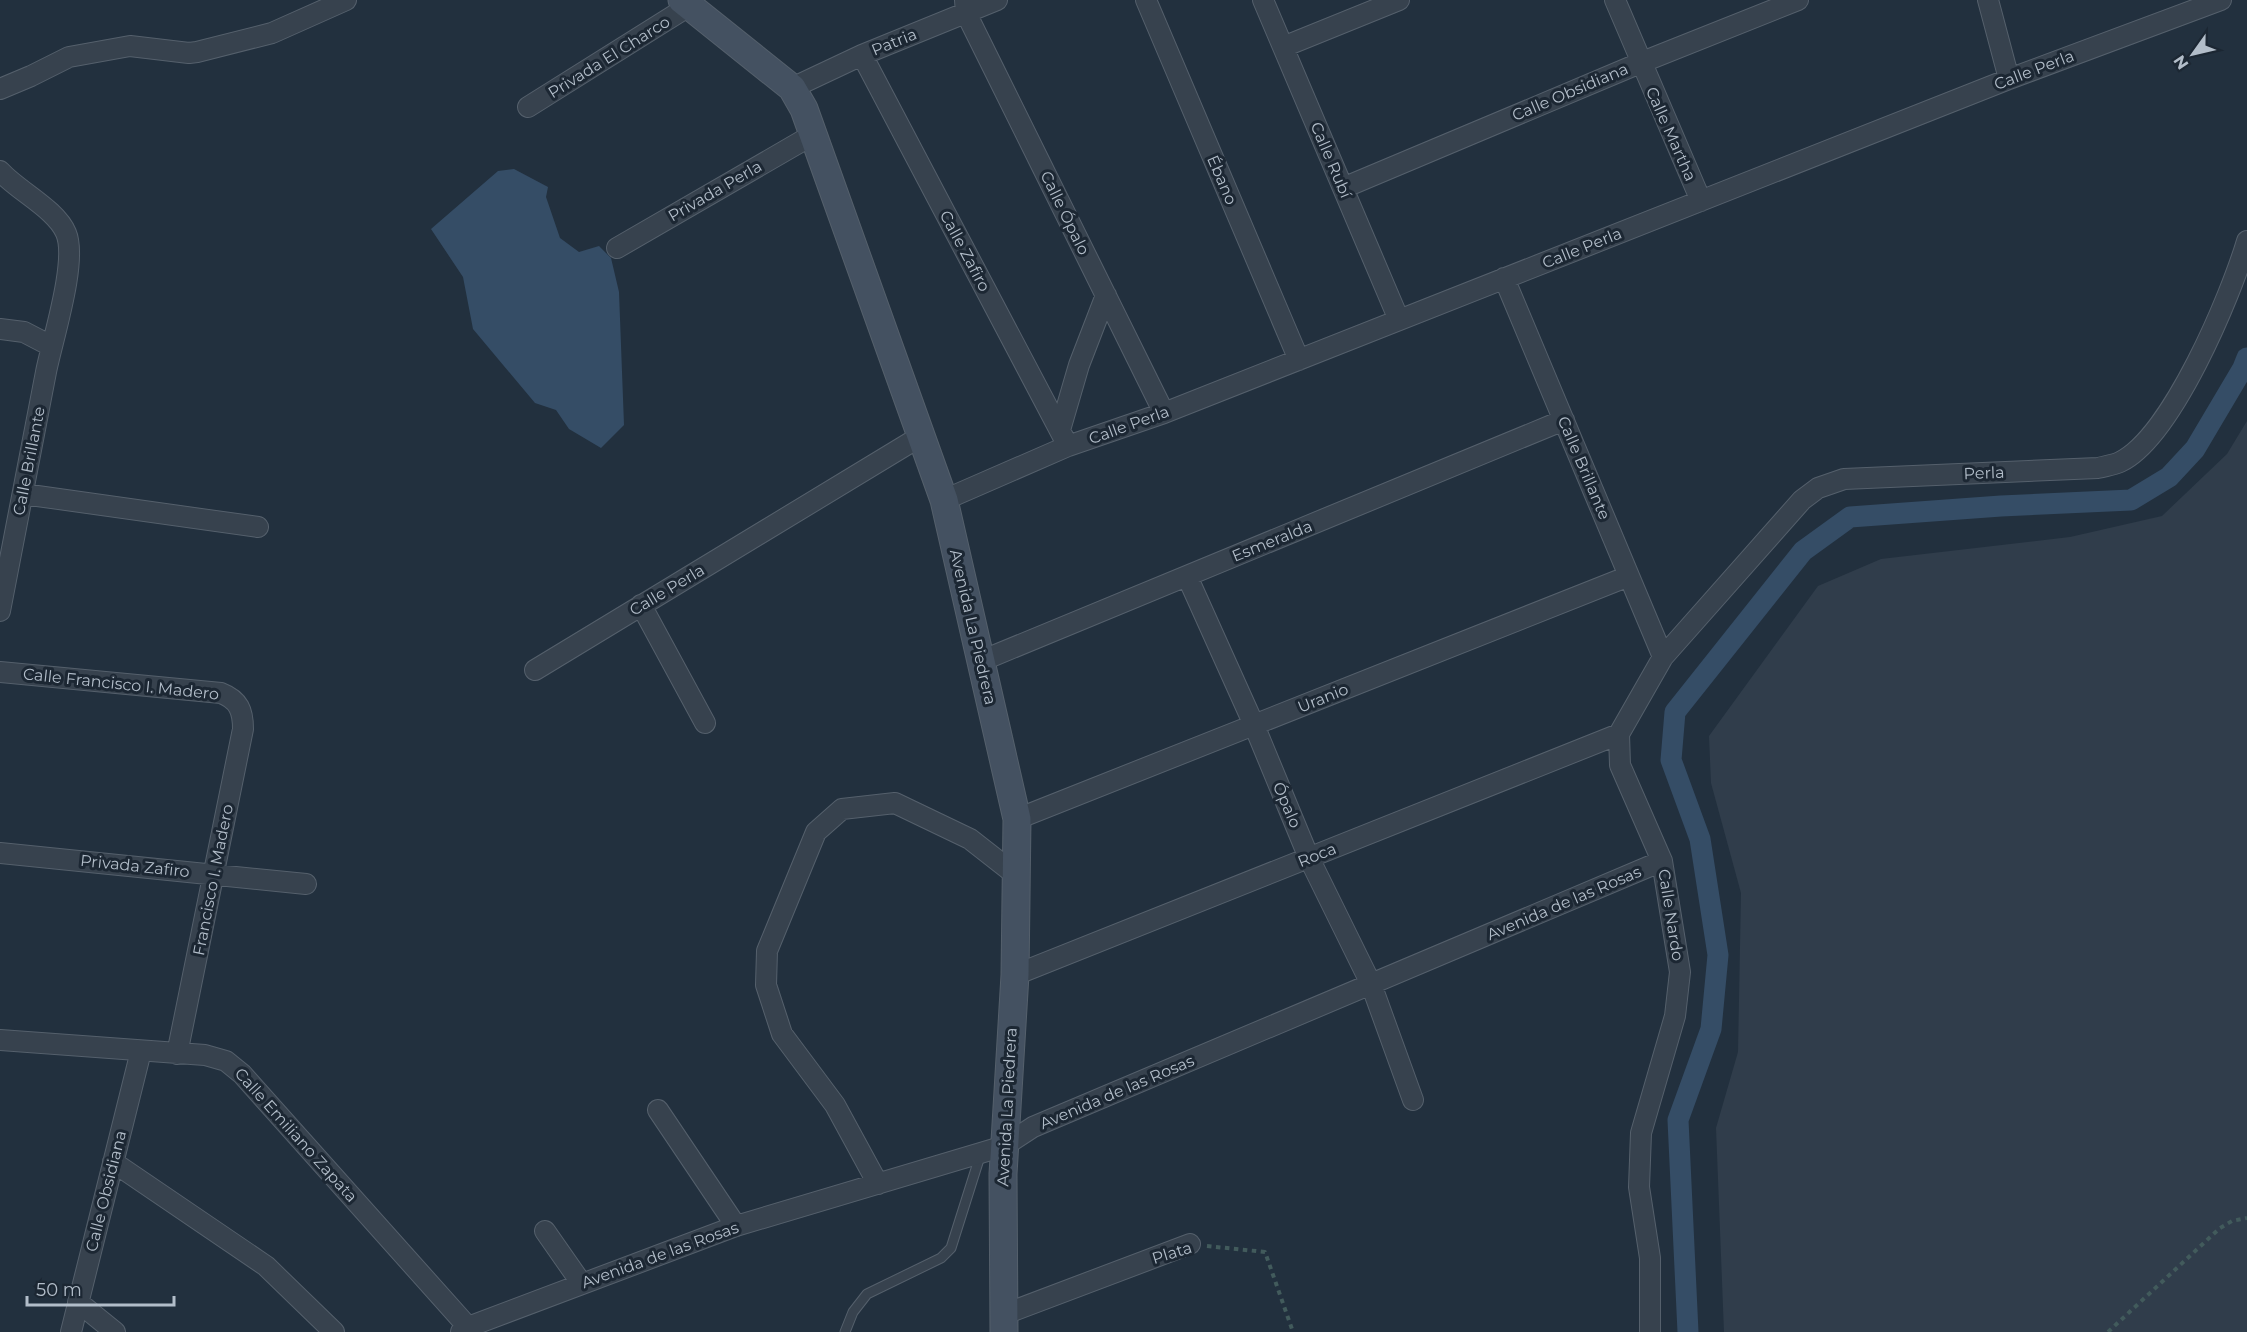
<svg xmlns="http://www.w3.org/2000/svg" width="2247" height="1332" viewBox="0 0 2247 1332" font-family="Montserrat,sans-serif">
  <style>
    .airport { fill: #303d4b }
    .water { fill: #354d66 }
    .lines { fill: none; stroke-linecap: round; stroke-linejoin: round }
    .canal { stroke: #354d66; stroke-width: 21 }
    .lane-casing { stroke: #55606c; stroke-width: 11 }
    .street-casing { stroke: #55606c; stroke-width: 22 }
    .secondary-casing { stroke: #55606c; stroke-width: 29 }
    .path { stroke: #425b5c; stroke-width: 4; stroke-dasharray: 4.5 4.5; stroke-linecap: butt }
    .lane { stroke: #37424e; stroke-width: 9 }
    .street { stroke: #37424e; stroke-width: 20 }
    .secondary { stroke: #445161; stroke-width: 27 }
    .labels { text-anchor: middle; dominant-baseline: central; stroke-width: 6; stroke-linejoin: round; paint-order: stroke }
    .street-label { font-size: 16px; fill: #b2bdc9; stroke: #1c2733 }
  </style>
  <rect width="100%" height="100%" fill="#22303e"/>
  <!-- airport -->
  <path class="airport" d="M2247,421V1332H1724L1716,1128L1738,1052L1741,893L1711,783L1709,736L1818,586L1881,559L2070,537L2162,516L2227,454Z"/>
  <!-- water -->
  <path class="water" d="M514,169L548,187L546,197L560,238L579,252L599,246L611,258L619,292L624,425L601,448L569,429L556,410L535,403L473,329L463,277L431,229L498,171Z"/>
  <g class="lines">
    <!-- canal -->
    <path class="canal" d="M1688,1332L1678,1120L1711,1029L1718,955L1700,839L1671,760L1675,712L1803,551L1850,517L2001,506L2131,500L2169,477L2195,449L2243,368L2247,358"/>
    <defs>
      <path id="lane" d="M845,1332L853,1312L867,1294L941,1258L951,1248L981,1153"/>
      <path id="street" d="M965,0L966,13L1164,413
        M1146,0L1299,360
        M1263,0L1399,320
        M1615,0L1701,201
        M1988,0L2009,79
        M1283,47L1399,0
        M862,55L1068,446
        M792,88L862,55L997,0
        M0,89L31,76L69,57L130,46L189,53L197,52L272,33L346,0
        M528,107L689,6
        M0,171C18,191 56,209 66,233C78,261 52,341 46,372C30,452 16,531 0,611
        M1343,188L1640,63L1798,0
        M617,248L814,134
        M1504,278L1663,657
        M0,329L24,332L51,346
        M1060,430L1079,365L1106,295
        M23,494L258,527
        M944,500L1068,446L1164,413L2009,79L2221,0
        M1187,576L1254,725L1309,858L1371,984L1413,1100
        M641,605L705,723
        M981,661L1564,420
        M535,670L921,436
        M0,672L221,693C239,700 243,711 243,729L177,1054
        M1017,819L1629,576
        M0,853L306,884
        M1015,975L1619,734
        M0,1040L205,1055L226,1061L242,1074L468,1327
        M658,1110L736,1226
        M113,1162L266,1266L334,1332
        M878,1184L835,1105L782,1034L766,985L767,951L816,832L842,809L895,803L970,839L1016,875
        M545,1231L582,1284
        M78,1302L115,1332
        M1005,1314L1190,1244
        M71,1332L141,1051
        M461,1332L468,1327L736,1226L1004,1146L1033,1127L1662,861
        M1650,1332V1258L1639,1187L1641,1133L1675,1016L1680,972L1662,861L1620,765L1619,734L1663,657L1802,500L1818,488L1844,479L2098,468C2105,466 2114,465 2120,462C2172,437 2231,295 2247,241"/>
      <path id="secondary" d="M682,0L792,88L804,109L944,500L1017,819L1015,975L1003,1174L1004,1332"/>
    </defs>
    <!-- lane casing -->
    <use href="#lane" class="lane-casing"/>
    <!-- street casing -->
    <use href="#street" class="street-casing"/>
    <!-- secondary casing -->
    <use href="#secondary" class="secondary-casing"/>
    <!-- path -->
    <path class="path" d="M1207,1246L1265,1252L1293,1332
      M2108,1332L2220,1228L2232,1221L2247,1218"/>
    <!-- lane -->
    <use href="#lane" class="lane"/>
    <!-- street -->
    <use href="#street" class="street"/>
    <!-- secondary -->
    <use href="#secondary" class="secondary"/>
  </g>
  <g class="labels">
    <!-- street labels -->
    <g class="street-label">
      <text transform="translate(894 42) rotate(-22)">Patria</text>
      <text transform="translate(609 57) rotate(-32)">Privada El Charco</text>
      <text transform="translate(2034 70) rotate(-21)">Calle Perla</text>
      <text transform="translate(1570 92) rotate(-23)">Calle Obsidiana</text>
      <text transform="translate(1671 134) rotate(66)">Calle Martha</text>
      <text transform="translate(1331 160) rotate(67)">Calle Rubí</text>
      <text transform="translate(1222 180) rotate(67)">Ébano</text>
      <text transform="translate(715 191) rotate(-30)">Privada Perla</text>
      <text transform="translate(1065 213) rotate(64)">Calle Ópalo</text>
      <text transform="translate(1582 248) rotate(-22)">Calle Perla</text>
      <text transform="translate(965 251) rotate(62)">Calle Zafiro</text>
      <text transform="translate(1129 425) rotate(-20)">Calle Perla</text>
      <text transform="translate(29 461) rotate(-79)">Calle Brillante</text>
      <text transform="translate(1584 468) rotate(67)">Calle Brillante</text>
      <text transform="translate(1984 473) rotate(-2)">Perla</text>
      <text transform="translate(1272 541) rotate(-22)">Esmeralda</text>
      <text transform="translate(667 590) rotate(-31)">Calle Perla</text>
      <text transform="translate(973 627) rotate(77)">Avenida La Piedrera</text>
      <text transform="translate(121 684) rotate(6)">Calle Francisco I. Madero</text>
      <text transform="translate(1323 698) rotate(-22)">Uranio</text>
      <text transform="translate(1287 805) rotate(67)">Ópalo</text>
      <text transform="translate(1317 855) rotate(-22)">Roca</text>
      <text transform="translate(135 866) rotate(6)">Privada Zafiro</text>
      <text transform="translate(213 880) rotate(-79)">Francisco I. Madero</text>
      <text transform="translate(1564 903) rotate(-23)">Avenida de las Rosas</text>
      <text transform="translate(1671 915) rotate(81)">Calle Nardo</text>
      <text transform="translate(1117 1092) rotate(-23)">Avenida de las Rosas</text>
      <text transform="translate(1007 1107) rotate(-87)">Avenida La Piedrera</text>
      <text transform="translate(296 1135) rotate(48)">Calle Emiliano Zapata</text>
      <text transform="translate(106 1191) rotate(-76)">Calle Obsidiana</text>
      <text transform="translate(1172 1253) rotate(-17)">Plata</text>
      <text transform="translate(660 1255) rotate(-20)">Avenida de las Rosas</text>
    </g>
  </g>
  <!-- north arrow -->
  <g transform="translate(2193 54) rotate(236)" stroke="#1c2733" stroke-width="4.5" paint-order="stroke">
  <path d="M0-4.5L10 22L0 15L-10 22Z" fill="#b2bdc9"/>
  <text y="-9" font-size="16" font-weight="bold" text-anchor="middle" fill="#b2bdc9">N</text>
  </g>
  <!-- scale -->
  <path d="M27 1296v9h147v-9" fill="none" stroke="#b2bdc9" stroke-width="3"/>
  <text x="36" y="1296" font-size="18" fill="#b2bdc9" stroke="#1c2733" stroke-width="4.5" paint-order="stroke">50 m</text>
</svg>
